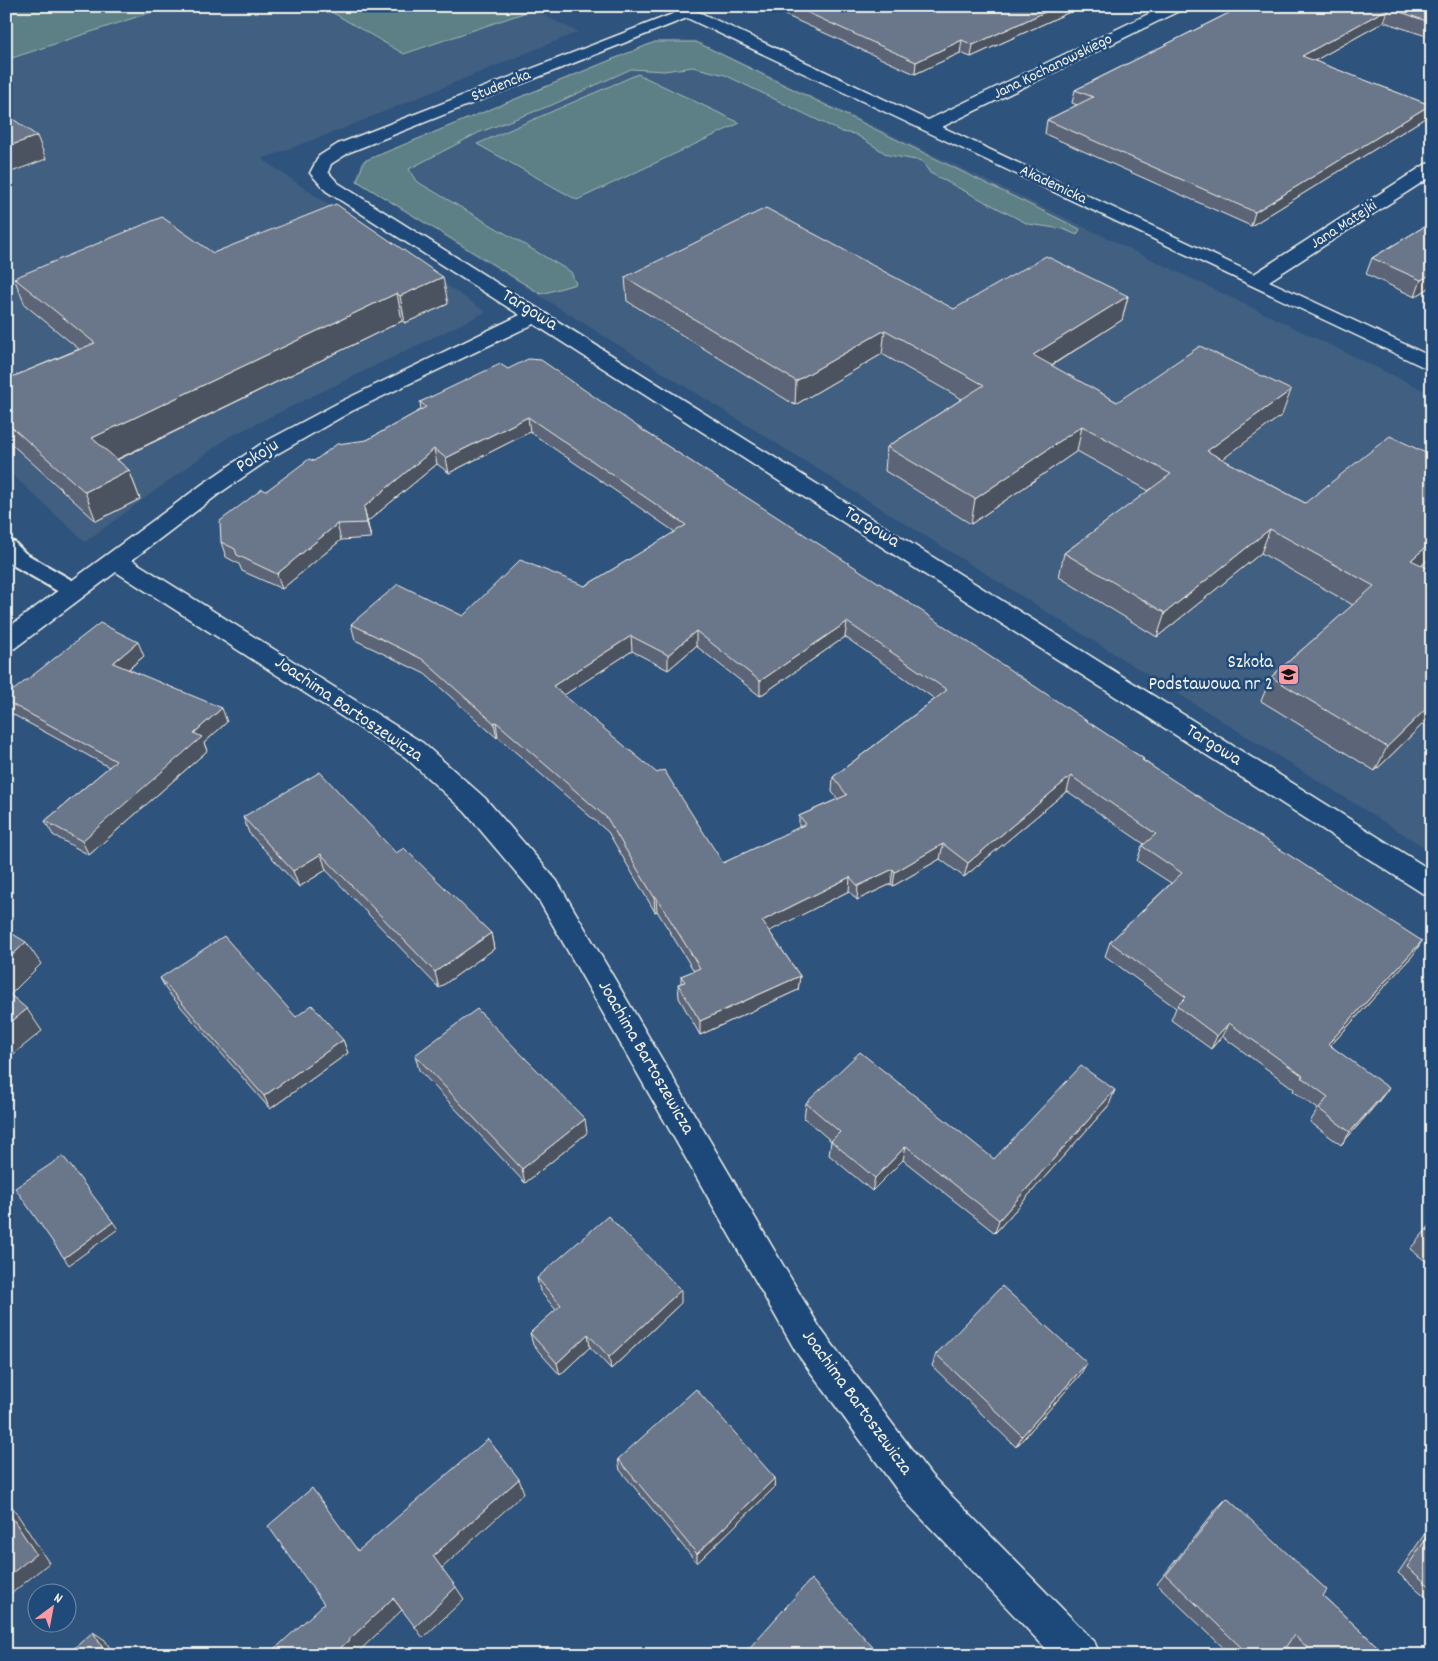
<svg xmlns="http://www.w3.org/2000/svg" width="1438" height="1661" viewBox="0 0 1438 1661" font-family="Dekko,sans-serif">
  <style>
    .built { fill: #405e81 }
    .green { fill: #5c8085; stroke: #a8b8b6 }
    .lines { fill: none; stroke-linecap: round; stroke-linejoin: round }
    .lane-casing { stroke: #f4f1e8; stroke-width: 4 }
    .street-casing { stroke: #f4f1e8; stroke-width: 3 }
    .lane { fill: #1f4a7a; fill-rule: evenodd }
    .street { fill: #1f4a7a; fill-rule: evenodd }
    .wall { fill: #5c6577; stroke: #f4f1e8; fill-rule: evenodd }
    .shaded-wall { fill: #4b5361; stroke: #f4f1e8 }
    .building { fill: #6b768a; stroke: #f4f1e8; fill-rule: evenodd }
    .labels { text-anchor: middle; dominant-baseline: central; stroke-width: 5; stroke-linejoin: round; paint-order: stroke }
    .far-street-label { font-size: 16px; fill: #f4f1e8; stroke: #1f4a7a }
    .street-label { font-size: 19px; fill: #f4f1e8; stroke: #1f4a7a }
    .poi-label { font-size: 19px; fill: #f4f1e8; stroke: #1f4a7a; text-anchor: end }
  </style>
  <rect width="100%" height="100%" fill="#2e537d"/>
  <filter id="ink" filterUnits="userSpaceOnUse"><feTurbulence type="fractalNoise" baseFrequency=".02" numOctaves="2"/><feDisplacementMap in="SourceGraphic" scale="10" xChannelSelector="R" yChannelSelector="G"/><feConvolveMatrix kernelMatrix="1 2 1 2 8 2 1 2 1" color-interpolation-filters="sRGB"/></filter>
  <g filter="url(#ink)">
    <!-- built -->
    <path class="built" d="M170,6H321L404,54L534,10L578,32L342,129L262,159L486,312L229,437L85,542L6,469V60Z
      M695,40L1432,394V852L355,181L362,161L654,41Z"/>
    <!-- green -->
    <path class="green" d="M6,6H170L6,60Z
      M321,6H544L404,54Z
      M655,42H696L1080,229L1077,235L1063,229L1028,224L930,173L922,161L888,155L855,134L842,132L725,75L693,67L664,71L631,69L552,105L480,132L409,169L416,181L571,272L576,284L541,294L357,181L364,161Z
      M638,74L740,123L577,200L477,144Z"/>
    <g class="lines">
      <defs>
        <path id="lane" d="M6,540L14,542L25,553L82,586L85,591L82,596L74,599L66,596L9,563L6,560Z"/>
        <path id="street" d="M666,6H686L928,120L1165,6H1185L1183,9L942,127L1254,274L1426,164L1432,163V176L1269,281L1432,357V371L687,18L350,152L331,164L328,172L338,183L1432,871V896L1422,893L534,324L352,411L277,454L220,493L132,560L423,743L485,798L557,881L820,1328L931,1475L1094,1641L1100,1655H1052L905,1501L796,1352L537,897L465,812L405,757L116,572L15,648L6,651V629L204,483L261,444L338,403L520,315L326,191L310,173L319,156L338,144L675,13Z"/>
      </defs>
      <!-- lane casing -->
      <use href="#lane" class="lane-casing"/>
      <!-- street casing -->
      <use href="#street" class="street-casing"/>
      <!-- lane -->
      <use href="#lane" class="lane"/>
      <!-- street -->
      <use href="#street" class="street"/>
    </g>
    <!-- wall -->
    <path class="wall" d="M765,6H1083L971,57L960,53L915,74Z
      M1243,6H1432V38L1384,22L1314,61L1430,105L1425,118L1251,226L1045,134L1047,120L1077,105L1072,103L1075,90Z
      M1432,222V286L1415,297L1366,274L1372,258Z
      M213,253L448,304L405,323L402,321L117,460L129,470L140,499L96,521L6,439V372L12,377L79,349L25,305L14,278Z
      M625,277L954,309L1128,296L1122,320L1051,366L1117,402L1282,415L1222,459L1305,503L1432,456V556L1422,565L1432,715L1375,771L1261,701L1271,677L1353,605L1261,553L1157,637L1059,577L1064,553L1149,491L1077,451L971,524L885,471L887,447L962,399L882,354L795,405L627,301Z
      M508,369L641,429L1144,759L1143,760L1413,955L1331,1045L1379,1101L1341,1145L1310,1122L1318,1109L1293,1091L1294,1089L1222,1036L1211,1049L1171,1020L1176,1008L1105,956L1110,942L1171,883L1137,861L1142,846L1144,844L1067,791L964,877L940,859L893,886L891,884L857,900L849,891L769,931L800,976L798,990L700,1035L679,998L678,984L681,983V976L694,971L657,911L655,912L608,832L498,737L497,738L425,674L355,640L351,624L463,616L585,586L675,532L530,432L449,473L437,464L367,522L371,538L341,540L282,589L242,571L239,564L226,557L221,542L266,491L314,461L367,440L421,410L420,402ZM845,637L935,699L833,777L832,792L838,799L799,816V828L723,863L564,695L632,651L668,670L696,646L760,696Z
      M144,656L129,669L227,722L204,743L207,751L89,855L53,835L45,821L109,767L10,713L6,707V696Z
      M243,817L396,853L491,933L494,949L439,988L326,870L299,887L249,833Z
      M160,978L343,1040L348,1053L270,1109L167,991Z
      M415,1055L587,1133L525,1183L419,1070Z
      M806,1103L994,1159L1109,1105L995,1233L903,1160L872,1191L829,1155L831,1141L804,1118Z
      M1432,1223V1266L1410,1249Z
      M537,1278L681,1303L611,1369L590,1347L560,1375L533,1345L530,1333L556,1310L540,1291Z
      M936,1354L1080,1375L1016,1447L932,1366Z
      M618,1459L775,1478L774,1488L697,1563L620,1470Z
      M1432,1468V1479L1427,1475Z
      M1227,1498L1323,1596L1387,1655H1295L1286,1646L1280,1655H1231L1157,1584L1217,1508Z
      M1432,1523V1602L1398,1573Z"/>
    <!-- shaded-wall -->
    <path class="shaded-wall" d="M1058,6H1083L971,57L973,45Z
      M1389,8L1384,22L1298,70L1302,56Z
      M962,40L960,53L915,74L916,62Z
      M1430,105L1425,118L1251,226L1255,212Z
      M37,136L46,159L6,174V147Z
      M1432,274V286L1415,297L1421,280Z
      M443,277L448,304L405,323L400,296Z
      M397,293L402,321L103,466L92,438Z
      M1128,296L1122,320L1028,380L1033,355Z
      M885,330L882,354L795,405L796,381Z
      M1291,390L1282,415L1200,476L1207,451Z
      M528,417L530,432L449,473L446,458Z
      M1082,426L1077,451L971,524L975,499Z
      M434,449L437,464L367,522L371,538L364,507Z
      M129,470L140,499L96,521L85,492Z
      M337,524L341,540L282,589L277,574Z
      M1270,529L1261,553L1157,637L1165,613Z
      M1432,542V556L1400,584L1411,560Z
      M847,622L845,637L760,696V681Z
      M696,631V646L668,670V655Z
      M631,636L632,651L555,701L553,686Z
      M138,642L144,656L119,677L113,663Z
      M1432,703V715L1375,771L1387,747Z
      M222,708L227,722L204,743L207,751L89,855L82,841L194,733Z
      M496,722L498,737L497,738L494,723Z
      M1071,776L1067,791L964,877L968,863Z
      M943,844L940,859L893,886L895,872Z
      M321,854L326,870L299,887L293,871Z
      M893,869L891,884L857,900L858,886Z
      M850,877L849,891L762,935V921Z
      M654,897H656L657,911L655,912Z
      M491,933L494,949L439,988L435,972Z
      M1422,941L1413,955L1320,1057L1328,1044Z
      M26,942L41,964L8,997L6,994V961Z
      M800,976L798,990L700,1035V1021Z
      M27,1009L42,1031L6,1060V1026Z
      M1229,1023L1222,1036L1211,1049L1217,1036Z
      M343,1040L348,1053L270,1109L264,1096Z
      M1389,1088L1379,1101L1341,1145L1350,1132Z
      M1115,1090L1109,1105L995,1233L999,1220Z
      M585,1119L587,1133L525,1183L522,1169Z
      M906,1146L903,1160L872,1191L875,1178Z
      M113,1222L118,1229L69,1265L64,1258Z
      M681,1290V1303L611,1369L609,1357Z
      M588,1334L590,1347L560,1375L557,1363Z
      M1087,1363L1080,1375L1016,1447L1022,1436Z
      M775,1478L774,1488L697,1563V1554Z
      M519,1479L524,1493L441,1569L433,1556Z
      M6,1497L49,1563L6,1598Z
      M456,1587L464,1599L423,1638L415,1627Z
      M393,1598L402,1610L355,1655H333Z
      M93,1632L105,1640L114,1655H107Z"/>
    <!-- building -->
    <path class="building" d="M793,6H1058L973,45L962,40L916,62Z
      M1243,6H1432V23L1389,8L1302,56L1430,105L1255,212L1047,120L1093,97L1075,90Z
      M6,114L37,136L6,147Z
      M336,204L443,277L400,296L397,293L92,438L129,470L85,492L6,422V372L12,377L95,343L14,278L162,217L213,253Z
      M766,208L954,309L1046,256L1128,296L1033,355L1117,402L1200,346L1291,390L1207,451L1305,503L1390,436L1432,456V542L1411,560L1432,570V703L1387,747L1271,677L1374,586L1270,529L1165,613L1064,553L1171,474L1082,426L975,499L887,447L984,385L885,330L796,381L625,277Z
      M1432,222V274L1421,280L1372,258Z
      M528,359L541,360L641,429L890,590L1144,759L1142,760L1422,941L1328,1044L1389,1088L1350,1132L1319,1109L1328,1097L1301,1077L1303,1076L1229,1023L1217,1036L1177,1006L1186,997L1110,942L1182,873L1142,846L1156,834L1071,776L968,863L943,844L895,872L893,869L858,886L850,877L762,921L800,976L700,1021L678,984L685,982L681,976L700,968L656,897H654L607,818L496,722L494,723L422,659L351,624L398,584L463,616L520,560L585,586L686,525L528,417L446,458L434,449L364,507L367,523L337,524L277,574L237,555L235,549L221,542L220,521L262,489L266,491L309,459L314,461L337,444L367,440L426,407L420,402L500,364L508,369ZM847,622L947,690L833,777L847,795L799,816L806,824L723,863L664,770L657,773L553,686L631,636L668,655L696,631L760,681Z
      M100,623L138,642L113,663L222,708L194,733L202,737L82,841L45,821L116,761L6,701V696Z
      M320,772L396,853L404,848L491,933L435,972L321,854L293,871L243,817Z
      M6,930L26,942L6,961Z
      M224,936L296,1017L312,1005L343,1040L264,1096L160,978Z
      M6,991L27,1009L6,1026Z
      M477,1009L585,1119L522,1169L415,1055Z
      M860,1052L994,1159L1081,1066L1115,1090L999,1220L906,1146L875,1178L831,1141L840,1132L806,1103Z
      M63,1156L113,1222L64,1258L15,1188Z
      M608,1216L681,1290L609,1357L588,1334L557,1363L530,1333L561,1305L537,1278Z
      M1432,1224V1234L1427,1230Z
      M1002,1286L1087,1363L1022,1436L936,1354Z
      M696,1389L775,1478L697,1554L618,1459Z
      M488,1439L519,1479L433,1556L456,1587L415,1627L393,1598L333,1655H268L324,1604L268,1526L312,1488L358,1551Z
      M1227,1498L1327,1590L1323,1596L1387,1655H1315L1294,1635L1280,1655H1249L1166,1575Z
      M6,1508L36,1554L6,1578Z
      M1432,1530V1588L1407,1567Z
      M811,1579L880,1655H743Z
      M93,1632L107,1655H66Z"/>
  </g>
  <!-- icons -->
  <defs>
    <symbol id="school-square" viewBox="-11 -11 22 22"><rect x="-9" y="-9" width="18" height="18" rx="4" fill="#ff9aa2" stroke="#1f4a7a"/><path d="M0-5L7-2L0 1L-7-2ZM-4 1L0 2.5L4 1V4Q0 6-4 4Z" fill="#111"/></symbol>
  </defs>
  <g fill-rule="evenodd">
    <use href="#school-square" x="1276" y="662" width="25" height="25"/>
  </g>
  <g class="labels">
    <!-- far-street labels -->
    <g class="far-street-label">
      <text transform="translate(1053 67) rotate(-26)">Jana Kochanowskiego</text>
      <text transform="translate(501 86) rotate(-22)">Studencka</text>
      <text transform="translate(1053 185) rotate(25)">Akademicka</text>
      <text transform="translate(1344 225) rotate(-33)">Jana Matejki</text>
    </g>
    <!-- street labels -->
    <g class="street-label">
      <text transform="translate(529 311) rotate(32)">Targowa</text>
      <text transform="translate(258 457) rotate(-33)">Pokoju</text>
      <text transform="translate(871 528) rotate(32)">Targowa</text>
      <text transform="translate(348 710) rotate(34)">Joachima Bartoszewicza</text>
      <text transform="translate(1213 746) rotate(32)">Targowa</text>
      <text transform="translate(645 1058) rotate(60)">Joachima Bartoszewicza</text>
      <text transform="translate(856 1403) rotate(54)">Joachima Bartoszewicza</text>
    </g>
    <!-- poi labels -->
    <g class="poi-label">
      <text x="1273" y="663">Szkoła<tspan x="1273" dy="22">Podstawowa nr 2</tspan></text>
    </g>
  </g>
  <!-- margin -->
  <rect width="1438" height="1661" fill="none" stroke="#1f4a7a" stroke-width="25"/>
  <rect x="12" y="12" width="1413" height="1636" fill="none" stroke="#f4f1e8" stroke-width="2" filter="url(#ink)"/>
  <!-- north arrow -->
  <g transform="translate(52 1608) rotate(32)"><circle r="24" fill="#1f4a7a" stroke="#748da6"/>
  <path d="M0-4L9 19L0 12L-9 19Z" fill="#ff9aa2"/>
  <text y="-8" font-size="14" font-weight="bold" text-anchor="middle" fill="#f4f1e8">N</text>
  </g>
</svg>
